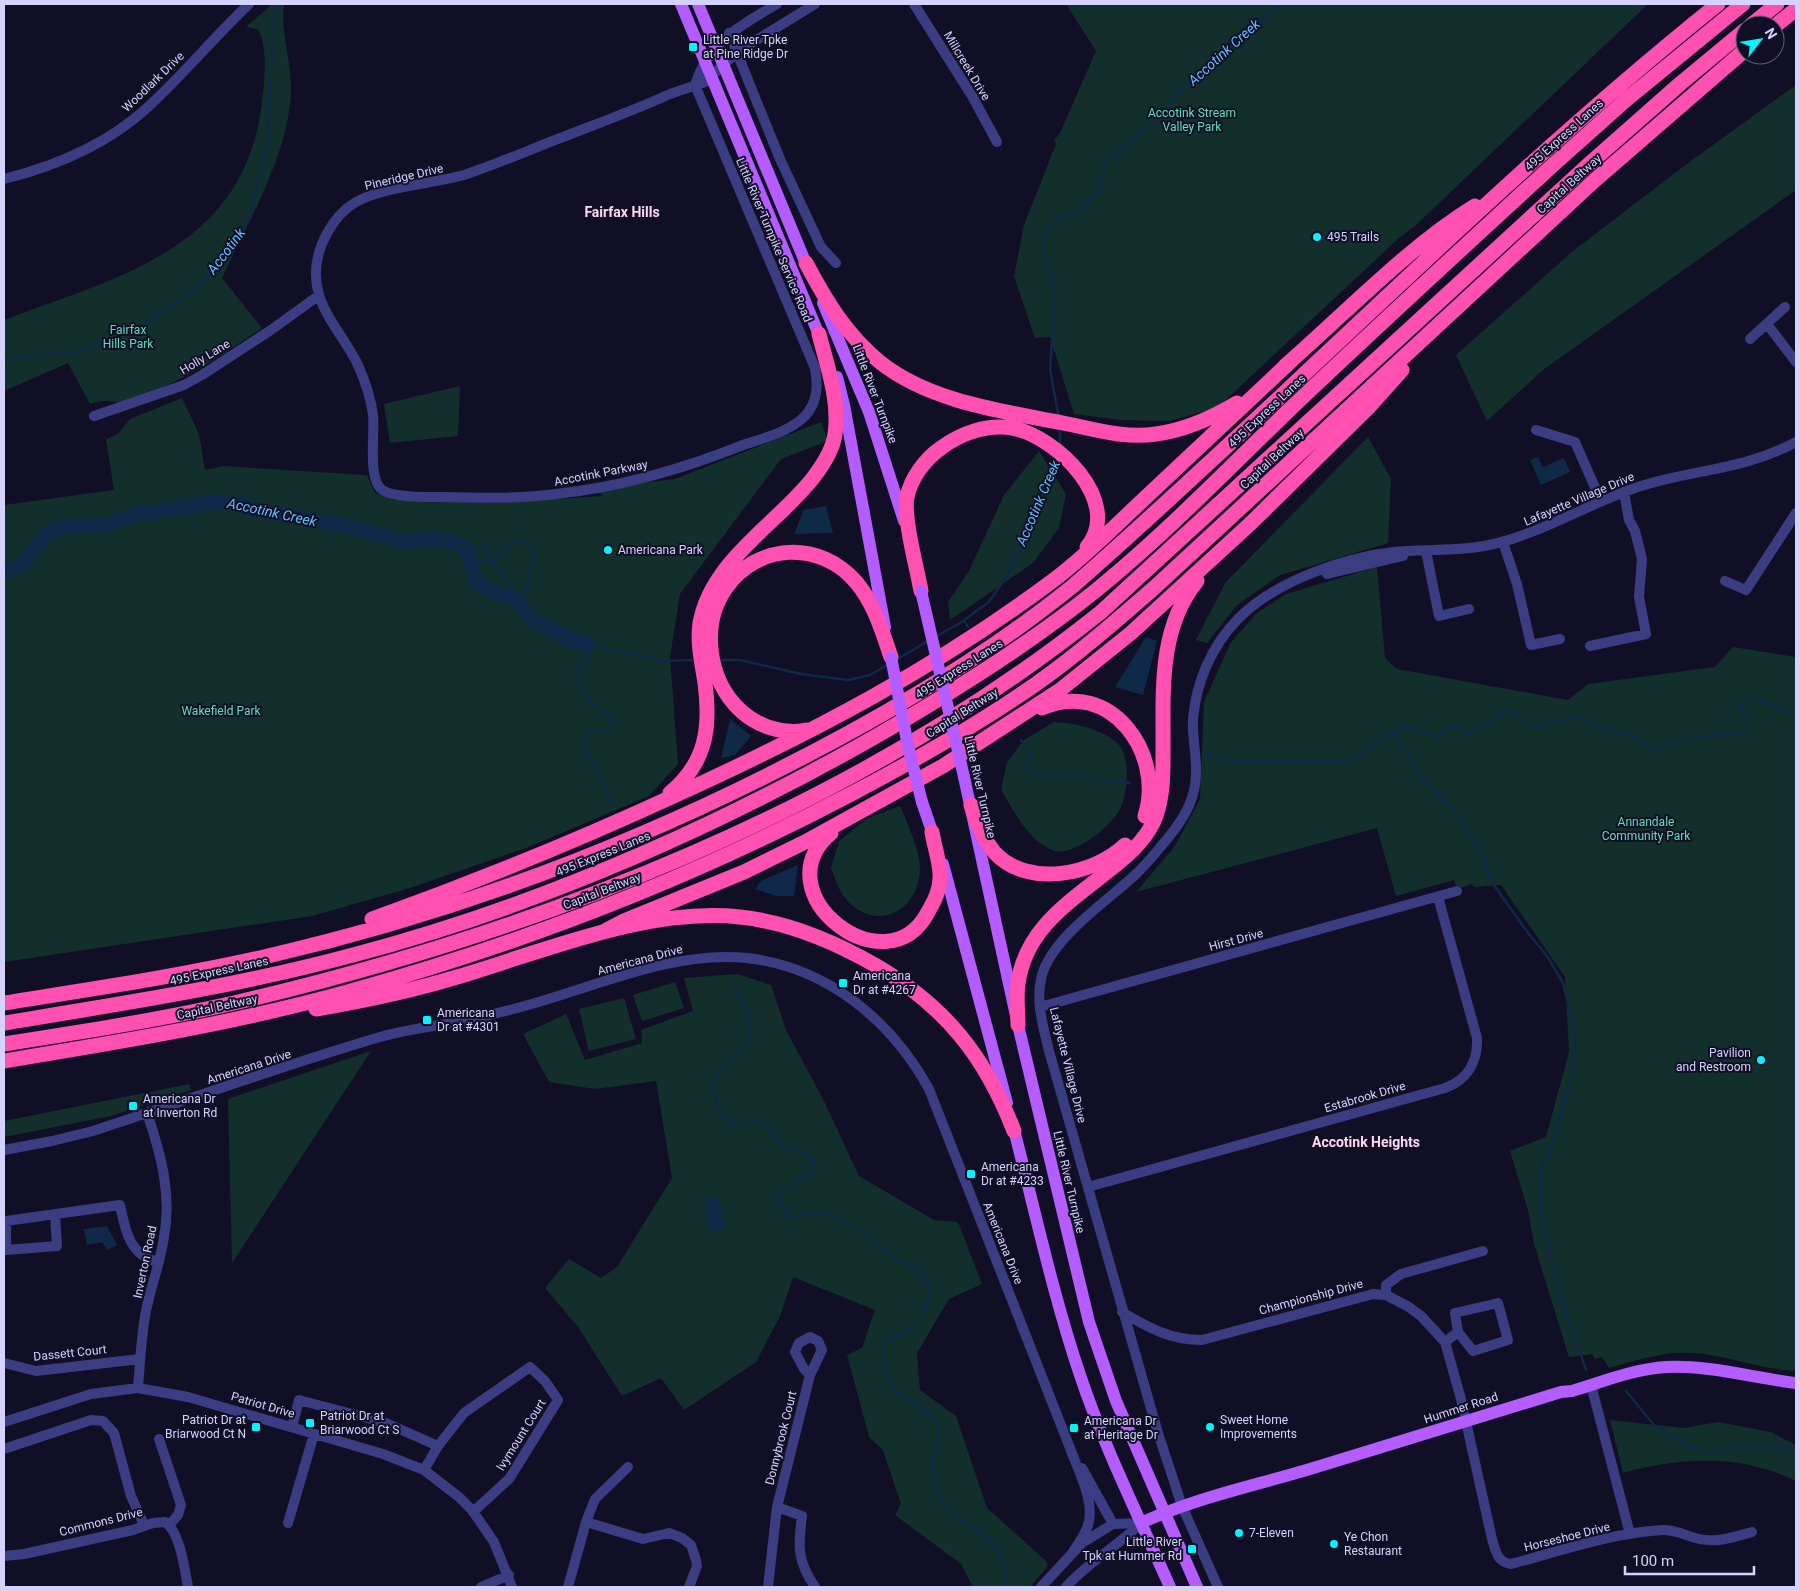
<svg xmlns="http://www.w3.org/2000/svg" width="1800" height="1591" viewBox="0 0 1800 1591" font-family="Roboto,sans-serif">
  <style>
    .green { fill: #122f2c }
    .water { fill: #0f2949 }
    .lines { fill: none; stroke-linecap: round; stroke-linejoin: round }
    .stream { stroke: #0f2949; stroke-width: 2.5 }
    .river { stroke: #0f2949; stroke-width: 15 }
    .minor { stroke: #3b3d83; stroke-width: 10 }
    .major { stroke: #b45cfd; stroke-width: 12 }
    .highway { stroke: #fd50b0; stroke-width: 15 }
    .major-bridge { stroke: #b45cfd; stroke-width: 12 }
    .poi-dot { fill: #03f5fb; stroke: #110f25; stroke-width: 2 }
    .labels { text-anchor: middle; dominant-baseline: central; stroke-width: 4; stroke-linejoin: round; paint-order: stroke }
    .poi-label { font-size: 12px; fill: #d5d3fe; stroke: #110f25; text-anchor: start }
    .street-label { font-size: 12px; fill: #d5d3fe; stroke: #110f25 }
    .park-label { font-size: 12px; fill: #60deb5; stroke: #110f25 }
    .water-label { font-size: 14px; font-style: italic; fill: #63c1fd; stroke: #110f25 }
    .neighbourhood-label { font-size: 14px; font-weight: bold; fill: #fed5f3; stroke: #110f25 }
  </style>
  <rect width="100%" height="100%" fill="#110f25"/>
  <!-- green -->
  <path class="green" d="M272,4H284C280,34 293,65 291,95C286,160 249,220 222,278L262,328C221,356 179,384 131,400C114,405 109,397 90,404L68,363L4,391V320C120,276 244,249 262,103C264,84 269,44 257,29L246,27Z
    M1066,4H1648L1415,226L1399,238L1217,408L1169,421L1121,420L1074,414L1050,337L1035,338L1014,276L1024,225L1056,144L1054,140L1060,133L1096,51Z
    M1796,85V190L1543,370L1487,421L1456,355L1573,251L1684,166Z
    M460,386L458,436L390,443L384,404Z
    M182,398L199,434L205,470L223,466L367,475L375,493L392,499L493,503L603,496L594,489L675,479L821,422L828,441L781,459L680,594L670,657L678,764L649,796L526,848L410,888L312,916L4,962V505L114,490L106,439L118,434L130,419Z
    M1368,437L1391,479L1388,543L1280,575L1237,605L1207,643L1196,640L1225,583Z
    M1039,451L1066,494L1059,528L1033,563L950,620L948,602L969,571L1004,495Z
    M1377,567L1385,658L1397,669L1568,700L1588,684L1715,667L1733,647L1796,657V1371C1761,1370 1728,1355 1693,1353C1664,1351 1637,1360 1609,1368L1602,1357L1595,1359L1592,1354L1569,1357L1534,1244L1528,1210L1510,1151L1546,1137L1569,1052L1565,977L1501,885L1474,887L1472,884L1457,889L1454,880L1396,896L1377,828L1136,892L1175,846L1200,799L1204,702L1231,642L1257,613L1286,594Z
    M1054,722C1075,723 1098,728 1115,741C1132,753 1128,793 1120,809C1112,826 1071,859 1052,850C1027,839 1015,812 1001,790L1007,762L1024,740Z
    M900,806C907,823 920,850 920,869C919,911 876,934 846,899C839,892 835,877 831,868L839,841L868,818Z
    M737,974L771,985L786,1030L824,1101L859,1176L934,1220L958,1222L982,1284L949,1299L917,1353L920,1390L956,1416L987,1508L1046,1561L1048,1566L1030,1587H973L961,1564L895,1515L901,1504L883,1450L869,1437L847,1355L862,1348L875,1310L793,1277L780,1316L756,1362L684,1410L661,1378L622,1396L578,1327L545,1288L569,1259L601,1278L617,1267L672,1178L656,1081L595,1089L549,1082L523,1034L566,1014L585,1060L642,1043L641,1030L693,1011L684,978Z
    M675,982L684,1008L642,1021L633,995Z
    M624,998L636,1039L589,1051L579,1009Z
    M371,1051L232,1263L228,1099Z
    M189,1084L191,1090L111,1116L4,1137V1121Z
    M1610,1420L1684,1428L1718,1422L1771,1432L1796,1445V1481C1742,1454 1681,1457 1623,1473Z"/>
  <!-- water -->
  <path class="water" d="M1538,457L1543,467L1564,458L1570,472L1541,485L1530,460Z
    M826,506L833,533L794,534L804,510Z
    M1146,637L1157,641L1143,695L1115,687Z
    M730,719L751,736L735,755L721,758Z
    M798,865L794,896H777L755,889L761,881Z
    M717,1196L726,1227L709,1231L705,1199Z
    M107,1226L117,1245L107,1250L102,1242L87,1245L84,1229Z"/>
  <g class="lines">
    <!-- stream -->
    <path class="stream" d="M4,359L80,351L141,326L201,284L248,222L268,139L272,38L276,4
      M1059,418L1050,370L1055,288L1042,242L1054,220L1080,210L1098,192L1105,163L1157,119L1183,86L1201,69L1280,4
      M1060,428V445
      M467,550L485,547C488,552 489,558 492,562C502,575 511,580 511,597
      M471,562H493L507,544L520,540L535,552L522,608
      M964,620L968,627
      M935,637L960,623L989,602L1011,569L1029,519L1057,458
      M718,660H740L801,674L848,680L870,675L887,665
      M896,660L928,641
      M1393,732L1413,763L1416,772L1461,819L1484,859L1490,880L1528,933L1547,956L1563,983L1575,1033L1573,1076L1564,1100L1549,1153L1541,1169V1213L1557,1284L1586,1370
      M1021,740L1030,753L1026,767L1032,773L1070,775L1130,783
      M1205,754L1230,760L1253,762H1332L1350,760L1367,750L1380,739L1405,727L1440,737L1450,726H1458L1469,734L1505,712L1514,713L1527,725L1538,726L1554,721L1580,717L1594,724L1634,737L1654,749L1682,740L1716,735L1742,734L1749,720L1742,711L1741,702L1749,696L1796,715
      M611,806L606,790L588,755L584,736L591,730C600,732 606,731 613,725C611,712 604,713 595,706C583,697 576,682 576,667L590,656L588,644L665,661L695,660
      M733,986C771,1040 741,1042 712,1082C714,1099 719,1112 731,1124L759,1121L772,1130L776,1139L783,1146C797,1148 806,1151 814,1162L813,1172L780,1191L777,1199L787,1215L796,1217L808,1213H827L863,1231L894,1258L920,1269L931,1290L923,1313L907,1331L886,1341C877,1363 888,1388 908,1400C918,1406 928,1410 934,1421C943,1435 939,1439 935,1453C930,1466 934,1486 940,1497C966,1541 1005,1522 1006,1587
      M1626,1391L1654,1425L1685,1445L1711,1453L1746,1446L1788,1448L1796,1451"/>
    <!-- river -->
    <path class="river" d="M4,572L22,565L48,532L64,527L105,525L134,515L222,501L267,512L342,525L408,542L431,539L458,543L467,550L477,583L502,596L515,598L531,619L573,641L588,644"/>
    <!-- minor -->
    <path class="minor" d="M914,4L972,96L997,142
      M729,33L780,159L821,247L836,263
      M695,85L815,368C818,385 818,402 805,416C789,432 764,438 743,445C683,469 621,487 556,494C518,499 479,498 441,497C427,497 389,498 380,488C368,474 375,433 373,415C371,398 365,381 358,365C344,335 315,309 316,273C316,247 333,215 356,202C384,186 435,184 467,174C500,163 531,149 563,137C599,123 635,110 670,94L705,82L737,52L815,4
      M695,85C709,41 740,26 777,4
      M4,179C56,166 108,144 148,107C184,74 214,37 249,4
      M1767,324L1796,362
      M1750,339L1785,307
      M94,416L184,385L202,375L271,330L318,296
      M1536,430L1575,442L1601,501
      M1503,542L1517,584L1531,645L1560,639
      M1426,551L1439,616L1469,609
      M1327,574L1403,556
      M1725,581L1746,590L1796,513
      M1590,646L1646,634L1639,597L1642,559L1635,531L1629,520L1624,492
      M1040,1007L1457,891
      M4,1150L52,1141L93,1131C188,1100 284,1065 380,1037C404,1030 428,1027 453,1023C478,1018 503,1012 528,1005C597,986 675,950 747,958C827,967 891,1020 929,1089L1070,1448C1078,1471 1097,1504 1087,1528C1083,1538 1076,1547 1070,1556
      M1088,1187L1445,1088C1467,1080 1478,1062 1477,1038L1438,897
      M55,1215L57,1246L6,1250V1221L120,1205C125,1230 130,1257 159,1262
      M1386,1295V1285L1401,1274L1483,1251
      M1122,1312C1149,1328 1170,1340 1202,1340L1373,1294L1386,1295L1409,1307L1421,1316L1445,1342L1461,1399L1492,1539C1496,1552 1497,1562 1511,1564C1560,1551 1611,1533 1662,1530C1675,1529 1686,1536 1699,1539C1718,1543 1734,1537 1752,1532
      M1445,1342L1458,1332L1455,1313L1498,1303L1508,1340L1473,1351L1458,1332
      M4,1363L36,1371L140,1359
      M810,1375L804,1369L795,1352L799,1343L810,1337L818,1341L822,1350L810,1375L777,1507L802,1516C798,1546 797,1561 815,1587
      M1591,1385L1630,1534
      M138,1388C140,1364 141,1340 145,1316C150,1289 160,1264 164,1237C172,1195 161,1154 147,1113
      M4,1422L91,1394L138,1388L188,1397L383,1454L424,1470L459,1497L472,1510L494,1542L512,1587
      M292,1427L299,1400L386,1423L438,1446
      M159,1439L181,1505L178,1515L169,1525
      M4,1449L91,1420L103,1421L114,1433L131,1496L144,1525
      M1082,1468L1113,1524
      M424,1470L438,1446L464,1413L530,1367L545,1381L558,1400L509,1479L473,1512
      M586,1522L595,1499L628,1467
      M288,1523L314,1434
      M4,1556L24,1554L133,1530L153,1523L165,1522C180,1531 185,1571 188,1587
      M481,1587L509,1575
      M568,1587L586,1522L643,1539L669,1533L682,1538L691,1545L696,1560L697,1566L689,1587
      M768,1587L777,1507
      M1041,1587L1082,1543L1113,1524L1141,1523
      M1066,1587C1088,1562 1117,1547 1141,1523
      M1218,1587L1182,1506L1158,1433L1049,1051C1043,1026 1035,1000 1042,975C1053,937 1106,902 1135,875C1147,864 1157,851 1168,838C1185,817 1197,797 1196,769C1196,752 1192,736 1193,719C1196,683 1211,647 1237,620C1275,580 1352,554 1407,551C1434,549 1462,551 1489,545C1541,534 1587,504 1638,487C1693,469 1742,471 1796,442"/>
    <!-- major -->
    <path class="major" d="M681,4L822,342
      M698,4L809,271
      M823,303L869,412L904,521
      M837,377L844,405L885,627
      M964,777L1018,1025L1089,1322L1116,1401L1197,1587
      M922,802L935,840
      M943,864L1007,1103
      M1012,1122C1034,1206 1052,1292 1080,1375C1104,1447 1139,1517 1170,1587
      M1141,1523C1195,1498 1253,1486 1310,1469C1394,1444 1477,1417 1561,1392L1572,1391C1602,1382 1634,1369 1666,1367C1710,1365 1753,1378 1796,1383"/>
    <!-- highway -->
    <path class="highway" d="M1751,25L1777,4
      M1775,26L1796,9
      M806,263C826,301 847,336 881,363C931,402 1002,411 1063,423C1093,429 1125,439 1156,434C1186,430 1212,418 1237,403
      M1285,366C1346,313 1407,248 1475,206
      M921,591C917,568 903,518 907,497C911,478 925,459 941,448C961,433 987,424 1012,428C1056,436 1124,502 1087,547
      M1042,708C1110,678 1165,753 1145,816
      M806,730C783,735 757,726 740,710C708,680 700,625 726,588C757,543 820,540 856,582C874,603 882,631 891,657
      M670,793C706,763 711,728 705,683C702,663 697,643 700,623C711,561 777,524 813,478C823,465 833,450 835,434C840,401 827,366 819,334
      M971,805C976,821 984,840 995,853C1028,888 1094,875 1125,845
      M831,833C760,893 887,991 928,912C935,900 941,888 940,873C939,859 934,845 932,832
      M372,919C476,882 576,841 676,795C810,734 938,667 1055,579C1087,555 1115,526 1145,498C1194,452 1243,406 1292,360
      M605,931L624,921L744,872L805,842L943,766L1060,690L1131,633L1251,523L1368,408L1402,370
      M4,1003C92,989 181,976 268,956C446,915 619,851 782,768C885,716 984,658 1073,586C1291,395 1492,185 1718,4
      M316,1009C363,1001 411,991 457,977C545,951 648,907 740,917C788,922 833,941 875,965C945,1006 985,1056 1014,1131
      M4,1023C121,1004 238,986 353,955C535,907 709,831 873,738C950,694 1024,648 1094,592C1162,537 1224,473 1287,412C1375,328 1465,246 1554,164L1627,99L1743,4
      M1018,1025C1018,1012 1016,997 1018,984C1025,930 1068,903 1107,872C1125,858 1143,843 1153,823C1162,804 1163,780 1163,759C1164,699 1156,631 1197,581
      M4,1044C81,1032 158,1020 234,1003C538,932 855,809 1101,612L1588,165L1681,83L1745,30
      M4,1061C120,1042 237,1023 351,991C524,943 692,878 851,794C914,761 977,725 1036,684C1077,655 1115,622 1154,588L1595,180L1745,50"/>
    <!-- major-bridge -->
    <path class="major-bridge" d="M921,591L964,777
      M891,657L908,746L922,802"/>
  </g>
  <!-- markers -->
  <g class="poi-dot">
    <rect x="688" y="42" width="10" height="10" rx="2.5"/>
    <circle cx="1317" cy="237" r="5"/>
    <circle cx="608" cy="550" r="5"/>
    <rect x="838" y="978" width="10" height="10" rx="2.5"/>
    <rect x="422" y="1015" width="10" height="10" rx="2.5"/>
    <circle cx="1761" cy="1060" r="5"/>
    <rect x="128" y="1101" width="10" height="10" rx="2.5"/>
    <rect x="966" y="1169" width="10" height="10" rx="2.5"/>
    <rect x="305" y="1418" width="10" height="10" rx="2.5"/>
    <rect x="251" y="1422" width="10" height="10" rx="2.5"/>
    <circle cx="1210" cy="1427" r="5"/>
    <rect x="1069" y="1423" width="10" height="10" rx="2.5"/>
    <circle cx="1239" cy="1533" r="5"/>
    <circle cx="1334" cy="1544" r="5"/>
    <rect x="1187" y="1544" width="10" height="10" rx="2.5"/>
  </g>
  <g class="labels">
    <!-- poi labels -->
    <g class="poi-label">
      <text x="703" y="40">Little River Tpke<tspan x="703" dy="14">at Pine Ridge Dr</tspan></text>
      <text x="1327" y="237">495 Trails</text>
      <text x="618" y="550">Americana Park</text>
      <text x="853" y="976">Americana<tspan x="853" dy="14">Dr at #4267</tspan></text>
      <text x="437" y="1013">Americana<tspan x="437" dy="14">Dr at #4301</tspan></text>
      <text x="1751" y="1053" text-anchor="end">Pavilion<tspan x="1751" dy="14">and Restroom</tspan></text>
      <text x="143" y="1099">Americana Dr<tspan x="143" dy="14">at Inverton Rd</tspan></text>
      <text x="981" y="1167">Americana<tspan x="981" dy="14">Dr at #4233</tspan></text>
      <text x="320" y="1416">Patriot Dr at<tspan x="320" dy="14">Briarwood Ct S</tspan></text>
      <text x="246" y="1420" text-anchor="end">Patriot Dr at<tspan x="246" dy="14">Briarwood Ct N</tspan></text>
      <text x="1220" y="1420">Sweet Home<tspan x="1220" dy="14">Improvements</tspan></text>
      <text x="1084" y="1421">Americana Dr<tspan x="1084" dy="14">at Heritage Dr</tspan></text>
      <text x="1249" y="1533">7-Eleven</text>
      <text x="1344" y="1537">Ye Chon<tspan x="1344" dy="14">Restaurant</tspan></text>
      <text x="1182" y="1542" text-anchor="end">Little River<tspan x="1182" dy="14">Tpk at Hummer Rd</tspan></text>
    </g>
    <!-- street labels -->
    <g class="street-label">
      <text transform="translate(967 66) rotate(59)">Millcreek Drive</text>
      <text transform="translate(153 82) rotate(-44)">Woodlark Drive</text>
      <text transform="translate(1564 135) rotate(-42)">495 Express Lanes</text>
      <text transform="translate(404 177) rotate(-13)">Pineridge Drive</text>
      <text transform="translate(1569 184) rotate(-42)">Capital Beltway</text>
      <text transform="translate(774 240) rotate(67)">Little River Turnpike Service Road</text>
      <text transform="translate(205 357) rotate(-31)">Holly Lane</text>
      <text transform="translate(875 394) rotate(69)">Little River Turnpike</text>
      <text transform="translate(1267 411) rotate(-43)">495 Express Lanes</text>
      <text transform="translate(1272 459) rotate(-43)">Capital Beltway</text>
      <text transform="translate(601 473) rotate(-11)">Accotink Parkway</text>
      <text transform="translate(1579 499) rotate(-23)">Lafayette Village Drive</text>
      <text transform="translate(959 669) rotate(-32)">495 Express Lanes</text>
      <text transform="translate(962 713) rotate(-32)">Capital Beltway</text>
      <text transform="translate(980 787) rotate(77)">Little River Turnpike</text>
      <text transform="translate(603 854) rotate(-22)">495 Express Lanes</text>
      <text transform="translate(602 891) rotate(-21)">Capital Beltway</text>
      <text transform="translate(1236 940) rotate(-15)">Hirst Drive</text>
      <text transform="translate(640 960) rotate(-15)">Americana Drive</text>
      <text transform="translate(219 971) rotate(-12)">495 Express Lanes</text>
      <text transform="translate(217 1007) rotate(-12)">Capital Beltway</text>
      <text transform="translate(1068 1065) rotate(76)">Lafayette Village Drive</text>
      <text transform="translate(249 1067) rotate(-18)">Americana Drive</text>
      <text transform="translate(1365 1097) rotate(-16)">Estabrook Drive</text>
      <text transform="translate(1069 1182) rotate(77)">Little River Turnpike</text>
      <text transform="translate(1003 1243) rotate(68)">Americana Drive</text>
      <text transform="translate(145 1262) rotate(-78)">Inverton Road</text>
      <text transform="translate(1311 1297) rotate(-15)">Championship Drive</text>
      <text transform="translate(70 1353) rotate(-6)">Dassett Court</text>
      <text transform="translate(263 1405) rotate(16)">Patriot Drive</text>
      <text transform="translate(1461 1408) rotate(-18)">Hummer Road</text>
      <text transform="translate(521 1435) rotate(-58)">Ivymount Court</text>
      <text transform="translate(781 1438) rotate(-76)">Donnybrook Court</text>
      <text transform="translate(101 1522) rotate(-14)">Commons Drive</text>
      <text transform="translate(1567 1537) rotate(-14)">Horseshoe Drive</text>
    </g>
    <!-- park labels -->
    <g class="park-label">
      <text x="1192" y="113">Accotink Stream<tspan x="1192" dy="14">Valley Park</tspan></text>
      <text x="128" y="330">Fairfax<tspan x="128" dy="14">Hills Park</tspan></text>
      <text x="221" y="711">Wakefield Park</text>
      <text x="1646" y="822">Annandale<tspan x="1646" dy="14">Community Park</tspan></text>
    </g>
    <!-- water labels -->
    <g class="water-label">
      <text transform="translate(1224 52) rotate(-42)">Accotink Creek</text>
      <text transform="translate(226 251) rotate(-53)">Accotink</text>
      <text transform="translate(1038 503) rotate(-67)">Accotink Creek</text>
      <text transform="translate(272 512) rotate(12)">Accotink Creek</text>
    </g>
    <!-- neighbourhood labels -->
    <g class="neighbourhood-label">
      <text x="622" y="212">Fairfax Hills</text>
      <text x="1366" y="1142">Accotink Heights</text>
    </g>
  </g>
  <!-- border -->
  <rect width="1800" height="1591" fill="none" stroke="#d5d3fe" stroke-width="10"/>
  <!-- north arrow -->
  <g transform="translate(1760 40) rotate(59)"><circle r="24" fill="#110f25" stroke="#5f5d7c"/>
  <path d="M0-4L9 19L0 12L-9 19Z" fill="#03f5fb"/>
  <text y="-8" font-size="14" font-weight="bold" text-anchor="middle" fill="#d5d3fe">N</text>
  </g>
  <!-- scale -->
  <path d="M1625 1566v8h129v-8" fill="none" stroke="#d5d3fe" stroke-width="2.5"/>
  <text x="1632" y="1566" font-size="15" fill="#d5d3fe" stroke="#110f25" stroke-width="4" paint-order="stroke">100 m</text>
</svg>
